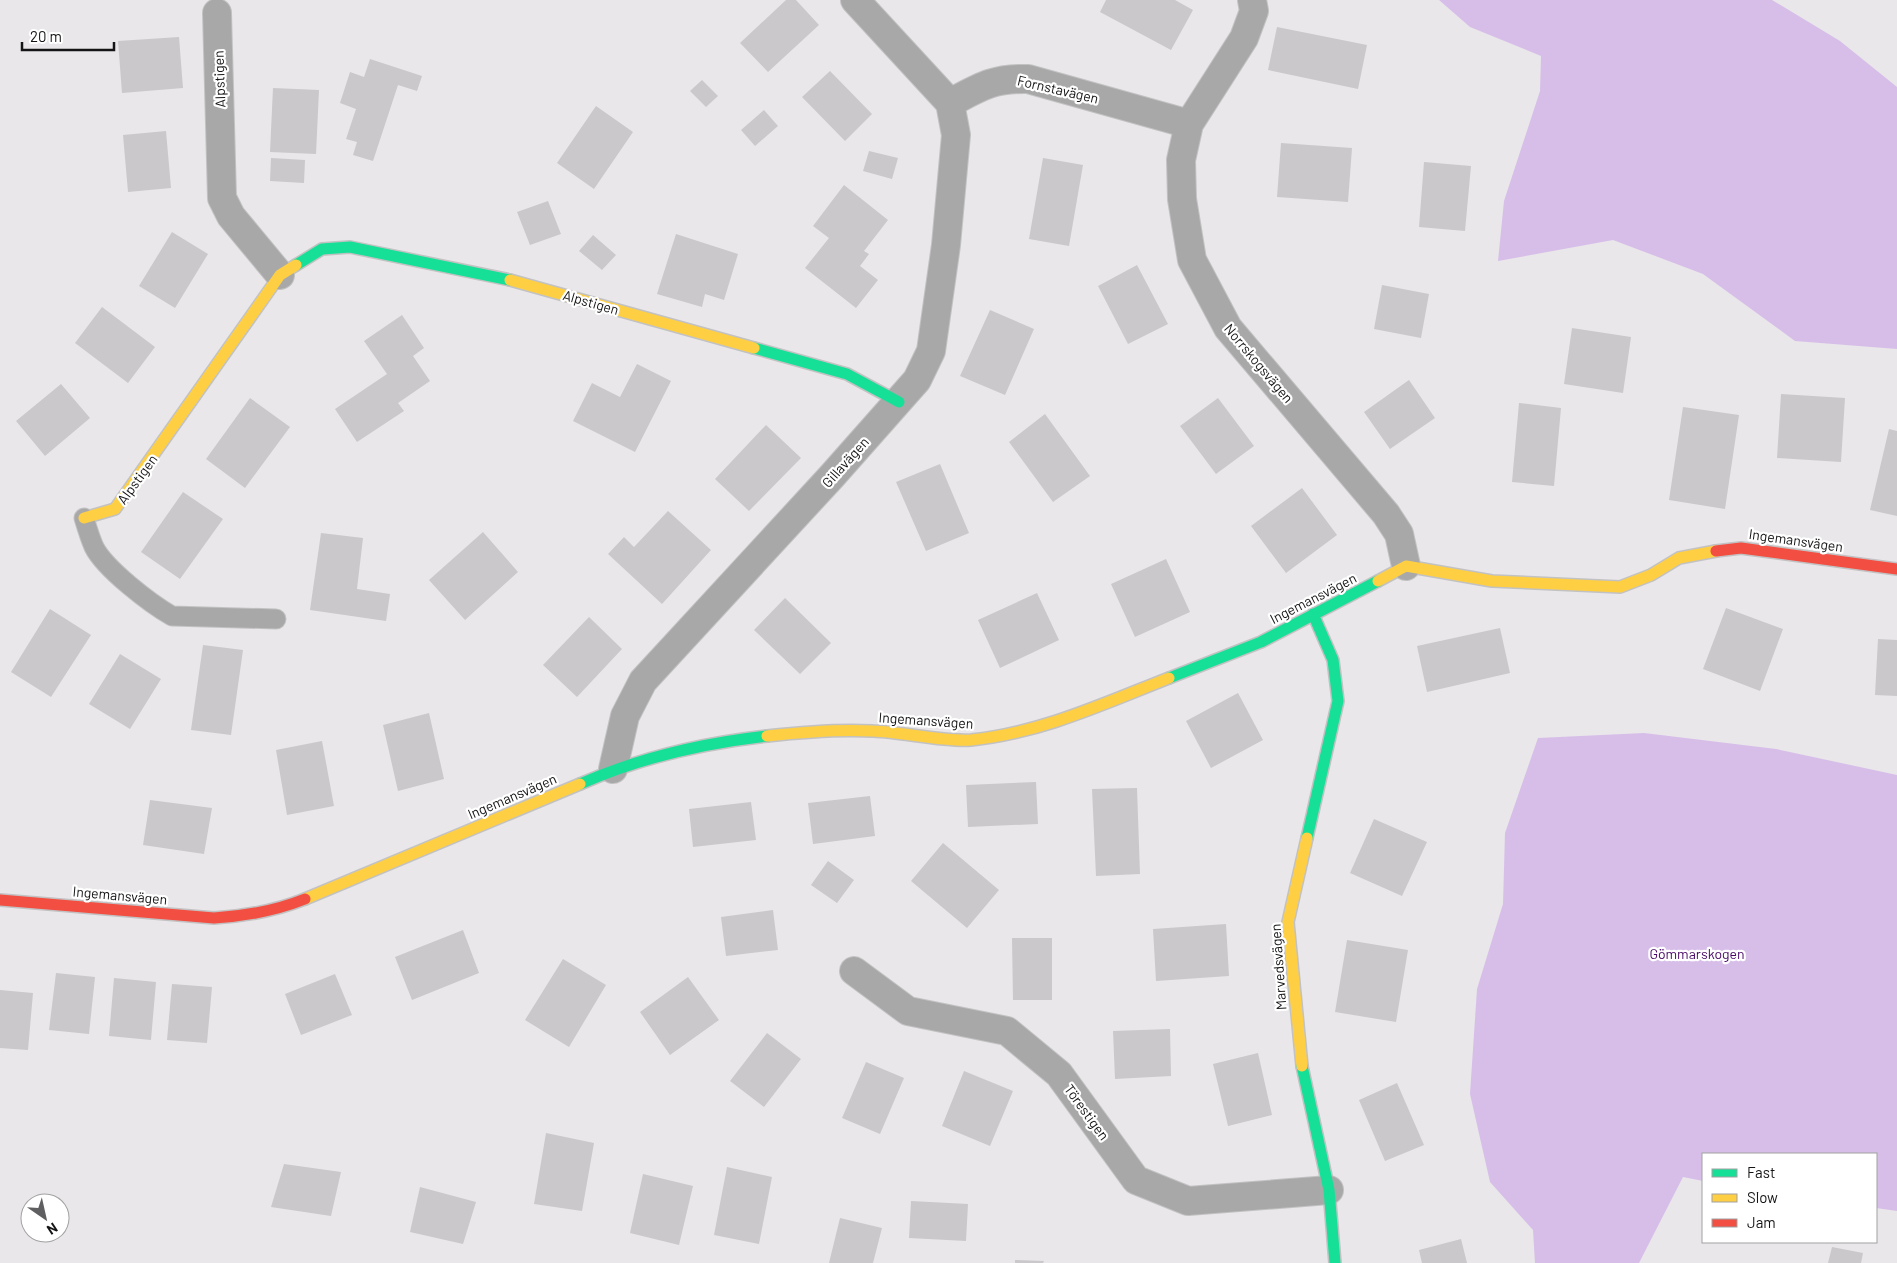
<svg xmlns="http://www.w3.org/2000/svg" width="1897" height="1263" viewBox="0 0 1897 1263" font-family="Barlow,sans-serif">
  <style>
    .forest { fill: #d7bee9 }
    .building { fill: #cac8cb }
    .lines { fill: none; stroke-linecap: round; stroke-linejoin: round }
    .lane-casing { stroke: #c3c2c3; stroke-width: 21 }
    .street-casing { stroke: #c3c2c3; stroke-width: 30 }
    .fast-casing { stroke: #c3c2c3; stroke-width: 14 }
    .slow-casing { stroke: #c3c2c3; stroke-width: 14 }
    .jam-casing { stroke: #c3c2c3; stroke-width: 14 }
    .lane { stroke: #a8a8a9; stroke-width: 19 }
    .street { stroke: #a8a8a9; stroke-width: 28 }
    .fast { stroke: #16e098; stroke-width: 11 }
    .slow { stroke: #ffcf43; stroke-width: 11 }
    .jam { stroke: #f24e42; stroke-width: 11 }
    .labels { text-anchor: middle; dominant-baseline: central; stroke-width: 4.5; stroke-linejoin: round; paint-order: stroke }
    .street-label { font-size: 14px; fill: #151415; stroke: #fff }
    .park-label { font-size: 14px; fill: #470865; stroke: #fff }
  </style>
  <rect width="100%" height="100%" fill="#e9e7ea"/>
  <!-- forest -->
  <path class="forest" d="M1439,0H1772L1840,41L1897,87V349L1795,341L1703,274L1613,240L1498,261L1504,201L1540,91L1541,56L1470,27Z
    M1644,733L1776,749L1897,775V1211L1876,1208V1154H1703V1181L1683,1177L1639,1263H1535L1533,1230L1490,1182L1470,1094L1477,989L1503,904L1505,833L1538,738Z"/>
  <!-- building -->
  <path class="building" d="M786,0H796L819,25L768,72L740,43Z
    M1106,0H1175L1193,10L1171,50L1100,12Z
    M1277,27L1367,45L1358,89L1268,70Z
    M179,37L183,88L122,93L118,41Z
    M370,59L422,76L417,91L398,85L373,161L353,155L357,142L346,139L356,109L340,103L350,72L364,77Z
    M830,71L872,114L845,141L802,97Z
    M702,80L718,96L706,107L690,91Z
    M273,88L319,90L316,154L270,152Z
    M596,106L633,132L594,189L557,163Z
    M764,110L778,126L755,146L741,130Z
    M166,131L171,188L128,192L123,135Z
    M1281,143L1352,148L1348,202L1277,197Z
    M869,151L898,158L892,179L863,171Z
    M271,158L305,160L304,183L270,181Z
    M1043,158L1083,165L1069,246L1029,239Z
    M1424,162L1471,166L1465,231L1419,227Z
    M844,185L888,220L864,251L869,254L860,266L878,280L856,308L805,268L829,238L813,226Z
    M548,201L561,234L530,245L517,212Z
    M172,232L208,254L175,308L139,286Z
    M676,234L738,254L724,300L705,294L702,307L657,294Z
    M593,235L616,255L602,270L579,251Z
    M1137,265L1168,324L1128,344L1098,286Z
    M1382,285L1429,294L1421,338L1374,329Z
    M102,307L155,347L128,383L75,343Z
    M990,310L1034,329L1005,395L960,376Z
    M402,315L424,348L413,356L430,381L398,403L404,411L357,442L335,409L387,374L364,341Z
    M1572,328L1631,337L1623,393L1564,384Z
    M637,364L671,381L635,452L573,421L592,383L620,397Z
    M1409,380L1435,418L1390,449L1364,412Z
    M61,384L90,418L45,456L16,421Z
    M1781,394L1845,398L1841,462L1777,458Z
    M250,398L290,427L245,488L206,459Z
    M1218,398L1254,446L1216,474L1180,426Z
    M1519,403L1561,408L1554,486L1512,482Z
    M1683,407L1739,415L1725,509L1669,500Z
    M1045,414L1090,476L1053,502L1009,442Z
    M766,425L801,458L749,511L715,479Z
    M1889,429L1897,431V516L1870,510Z
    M940,464L969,533L926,551L896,482Z
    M1302,488L1337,535L1286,573L1251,526Z
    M183,492L223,519L180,579L141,552Z
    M668,511L711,550L662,604L608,554L624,537L634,547Z
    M483,532L518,572L465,620L429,580Z
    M321,533L363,538L357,589L390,594L386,621L310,610Z
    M1166,559L1190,612L1135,637L1111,584Z
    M1037,593L1059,640L1000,668L978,620Z
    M785,598L831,643L800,674L754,630Z
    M1726,608L1783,629L1760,691L1703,669Z
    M50,609L91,635L51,697L11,672Z
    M589,617L622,649L577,697L543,665Z
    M1500,628L1510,673L1427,692L1417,646Z
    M1878,639L1897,640V696L1875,695Z
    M203,645L243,650L231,735L191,730Z
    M120,654L161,679L130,729L89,704Z
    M1238,693L1263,740L1211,768L1186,721Z
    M429,713L444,779L398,791L383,725Z
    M322,741L334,806L287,815L276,750Z
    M1036,782L1038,824L968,827L966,785Z
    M1137,788L1140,874L1096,876L1092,789Z
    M870,796L875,836L813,844L808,803Z
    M150,800L212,808L204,854L143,845Z
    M751,802L756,840L693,847L689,809Z
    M1374,819L1427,842L1402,896L1350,873Z
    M943,843L999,890L967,928L911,881Z
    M828,861L854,880L837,903L811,885Z
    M773,910L778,950L726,956L721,917Z
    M1226,924L1229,976L1156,981L1153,929Z
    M463,930L479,973L412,1000L395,957Z
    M1012,938H1052V1000H1013Z
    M1347,940L1408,950L1396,1022L1335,1012Z
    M563,959L606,985L569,1047L525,1020Z
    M56,973L95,977L89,1034L49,1030Z
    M335,974L352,1015L301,1035L285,994Z
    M688,977L719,1020L670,1055L640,1012Z
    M114,978L156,982L151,1040L109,1036Z
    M172,984L212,987L207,1043L167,1040Z
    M0,990L33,993L28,1050L0,1048Z
    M1170,1029L1171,1076L1115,1079L1113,1031Z
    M767,1033L801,1059L764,1107L730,1081Z
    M1258,1053L1272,1115L1228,1126L1213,1064Z
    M866,1062L904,1078L880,1134L842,1118Z
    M964,1071L1013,1091L990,1146L942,1126Z
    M1397,1083L1424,1145L1385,1161L1359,1100Z
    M546,1133L594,1143L582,1211L534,1204Z
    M284,1164L341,1172L331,1216L271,1207Z
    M727,1167L772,1177L759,1244L714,1235Z
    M643,1174L693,1186L679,1245L630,1233Z
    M420,1187L476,1202L463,1244L410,1232Z
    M911,1201L968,1204L966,1241L909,1238Z
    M840,1218L882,1228L873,1263H829Z
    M1461,1239L1467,1263H1422L1419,1250Z
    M1832,1247L1863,1253L1861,1263H1828Z
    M1015,1260L1044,1261L1043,1263H1015Z"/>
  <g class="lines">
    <defs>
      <path id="lane" d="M84,518C87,528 90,538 94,547C105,569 151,604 172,616L276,619"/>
      <path id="street" d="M855,0L950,103C980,87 993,78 1028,79L1189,124
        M1252,0L1254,11L1244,38L1189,124L1181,160L1182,199L1192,260L1228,328L1386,514L1399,534L1406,566
        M217,13L222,198L231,216L280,275
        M613,769L625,716L643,681L832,476L917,380L931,351L946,245L956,135L950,103
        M854,971L908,1011L1007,1031L1059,1074L1136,1180L1188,1201L1329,1190"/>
      <path id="fast" d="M296,265L322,249L350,247L510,280
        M754,348L847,374L899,402
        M1169,678L1261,642L1378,581
        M580,784C639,758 704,743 767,736
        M1307,838L1338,701L1333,660L1313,614
        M1302,1066L1329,1190L1335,1263"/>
      <path id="slow" d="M510,280L754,348
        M84,518L115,509L280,275L296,265
        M1378,581L1406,566L1492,581L1620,587L1651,575L1679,558L1716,551
        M767,736C802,732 838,729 873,731C903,732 943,742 971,740C1041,733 1105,703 1169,678
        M305,899L580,784
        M1302,1066L1288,922L1307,838"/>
      <path id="jam" d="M1716,551L1741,548L1897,569
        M0,900L214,918C247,916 275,911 305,899"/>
    </defs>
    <!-- lane casing -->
    <use href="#lane" class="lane-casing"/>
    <!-- street casing -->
    <use href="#street" class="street-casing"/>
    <!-- fast casing -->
    <use href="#fast" class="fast-casing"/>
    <!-- slow casing -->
    <use href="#slow" class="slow-casing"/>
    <!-- jam casing -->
    <use href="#jam" class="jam-casing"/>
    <!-- lane -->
    <use href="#lane" class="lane"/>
    <!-- street -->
    <use href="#street" class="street"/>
    <!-- fast -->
    <use href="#fast" class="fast"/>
    <!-- slow -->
    <use href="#slow" class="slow"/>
    <!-- jam -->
    <use href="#jam" class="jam"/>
  </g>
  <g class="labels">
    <!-- street labels -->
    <g class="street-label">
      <text transform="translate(219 79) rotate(-92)">Alpstigen</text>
      <text transform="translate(1058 89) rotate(13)">Fornstavägen</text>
      <text transform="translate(591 302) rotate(16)">Alpstigen</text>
      <text transform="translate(1259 363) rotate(50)">Norrskogsvägen</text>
      <text transform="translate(845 462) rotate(-48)">Gillavägen</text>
      <text transform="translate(137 479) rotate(-54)">Alpstigen</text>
      <text transform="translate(1796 540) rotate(8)">Ingemansvägen</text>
      <text transform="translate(1313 598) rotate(-27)">Ingemansvägen</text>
      <text transform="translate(926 720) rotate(4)">Ingemansvägen</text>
      <text transform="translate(512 796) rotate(-23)">Ingemansvägen</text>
      <text transform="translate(120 895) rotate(5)">Ingemansvägen</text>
      <text transform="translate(1278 967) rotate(-94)">Marvedsvägen</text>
      <text transform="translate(1087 1112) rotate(54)">Törestigen</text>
    </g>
    <!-- park labels -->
    <g class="park-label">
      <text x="1697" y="953">Gömmarskogen</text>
    </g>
  </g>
  <!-- legend -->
  <rect x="1702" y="1153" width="175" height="90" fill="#ffffff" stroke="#a1a1a1"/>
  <rect x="1712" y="1169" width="25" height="8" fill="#16e098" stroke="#a1a1a1"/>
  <text x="1747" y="1178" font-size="15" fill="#151415">Fast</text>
  <rect x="1712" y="1194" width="25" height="8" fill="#ffcf43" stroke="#a1a1a1"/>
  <text x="1747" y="1203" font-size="15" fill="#151415">Slow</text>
  <rect x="1712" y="1219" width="25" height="8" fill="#f24e42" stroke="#a1a1a1"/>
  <text x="1747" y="1228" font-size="15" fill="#151415">Jam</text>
  <!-- north arrow -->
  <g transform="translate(45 1218) rotate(146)"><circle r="24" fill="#ffffff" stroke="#a1a1a1"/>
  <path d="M0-4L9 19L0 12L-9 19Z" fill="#5f5e60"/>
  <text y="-8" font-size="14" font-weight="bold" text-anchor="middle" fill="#151415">N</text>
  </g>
  <!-- scale -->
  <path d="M22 42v8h92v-8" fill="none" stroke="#151415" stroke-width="2.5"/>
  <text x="30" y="42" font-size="15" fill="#151415" stroke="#ffffff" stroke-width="4" paint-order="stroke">20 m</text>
</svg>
